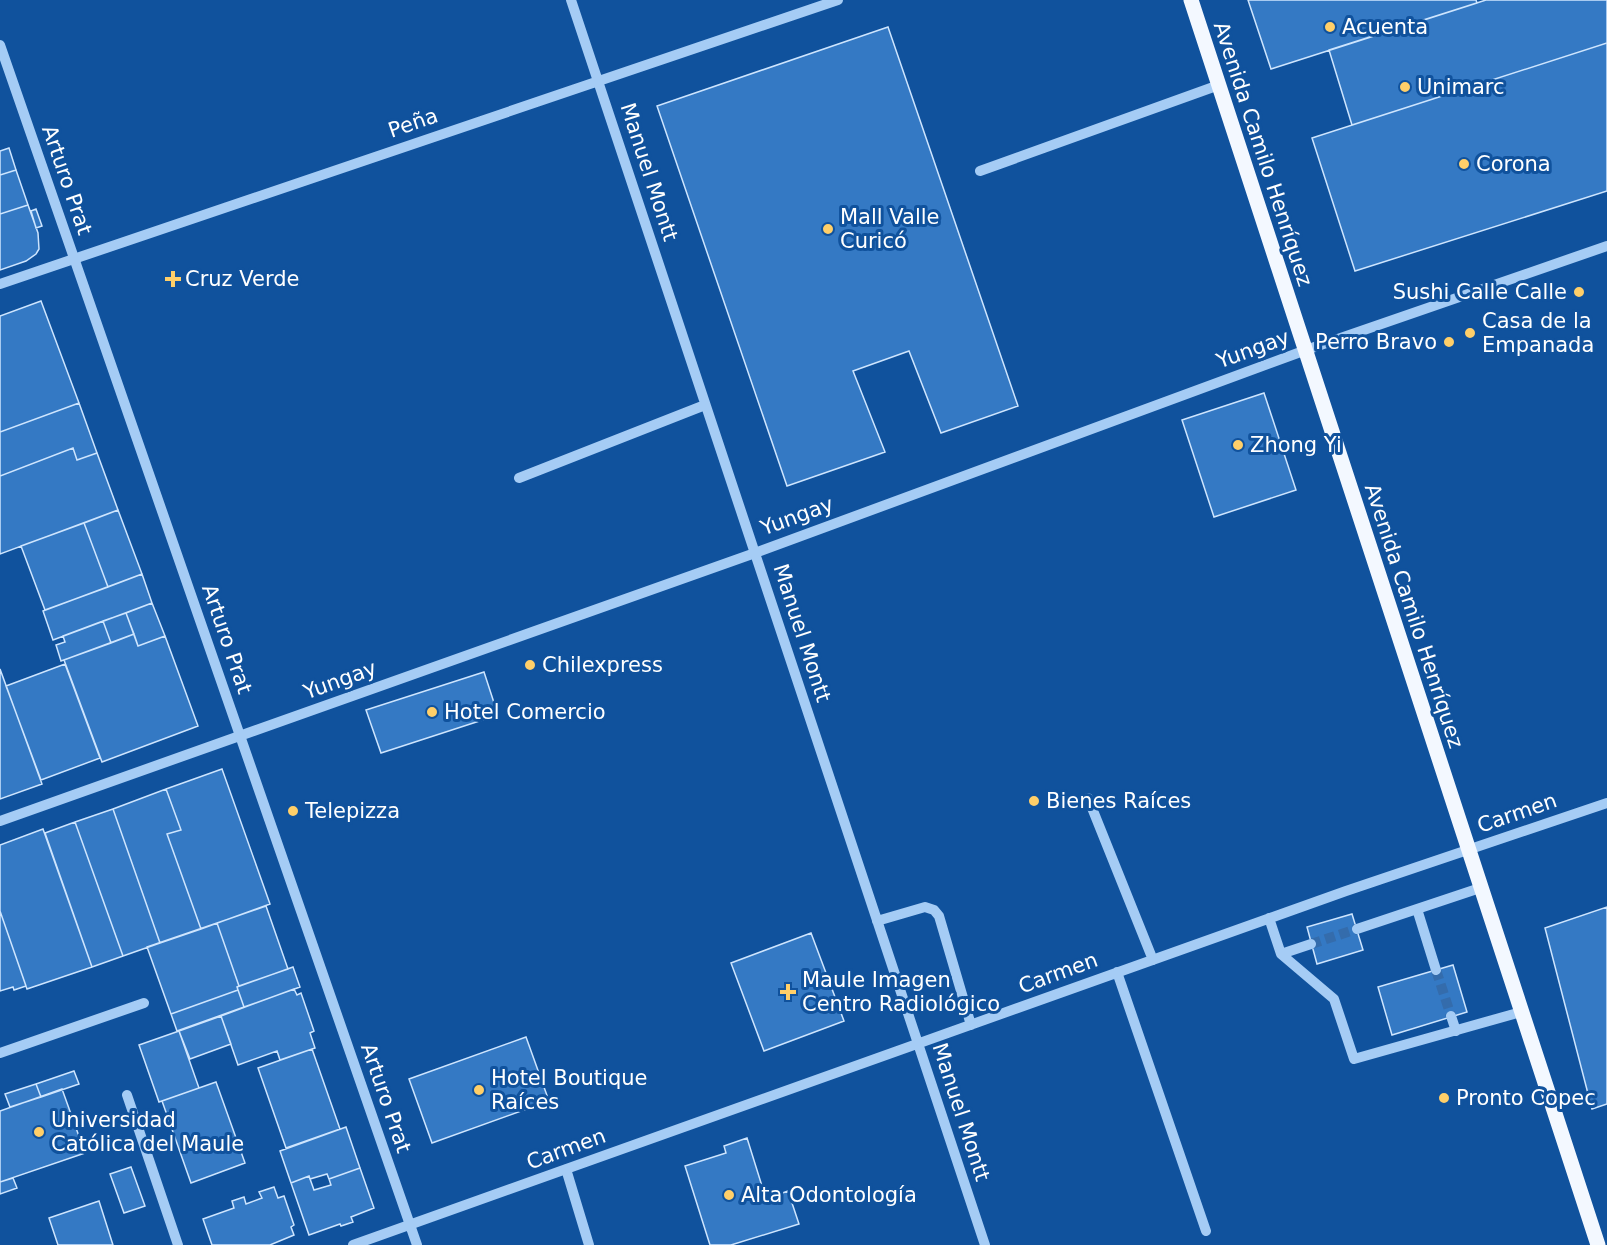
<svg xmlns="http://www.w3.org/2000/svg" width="1607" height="1245" viewBox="0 0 1607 1245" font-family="'DejaVu Sans',sans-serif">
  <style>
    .building { fill: #3479c4; stroke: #cee5fe; stroke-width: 1.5 }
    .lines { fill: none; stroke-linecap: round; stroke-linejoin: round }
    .minor-tunnel { stroke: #346cac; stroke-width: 10; stroke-dasharray: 10 5; stroke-linecap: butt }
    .minor { stroke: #a5ccf5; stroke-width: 10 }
    .major { stroke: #f3f8ff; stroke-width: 15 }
    .poi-dot { fill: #ffcf69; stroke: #10529d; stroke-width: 2 }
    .labels { text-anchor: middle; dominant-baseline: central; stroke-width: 6; stroke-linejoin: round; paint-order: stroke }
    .poi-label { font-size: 21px; fill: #fff; stroke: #10529d; text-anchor: start }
    .street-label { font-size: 21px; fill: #fff; stroke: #10529d }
  </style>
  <rect width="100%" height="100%" fill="#10529d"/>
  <!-- building -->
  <path class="building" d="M1248,0H1476L1477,3L1271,69Z
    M1486,0H1607V43L1352,125L1329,50Z
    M888,27L1018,406L941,433L909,351L853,371L885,452L787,486L657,106Z
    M1607,43V191L1355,271L1312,138Z
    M9,148L16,170L0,175V151Z
    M16,170L28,205L0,214V175Z
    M28,205L38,233L39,249L36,254L26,261L0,270V214Z
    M36,209L42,226L36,228L31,211Z
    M41,301L79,403L0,432V316Z
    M1264,393L1296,490L1214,517L1182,420Z
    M79,403L97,453L77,460L73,448L0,476V432Z
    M73,448L77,460L97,453L118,510L0,554V476Z
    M118,510L142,574L108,587L84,523Z
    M84,523L108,587L45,610L21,546Z
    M142,574L152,603L53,640L43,611Z
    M152,603L165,636L138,646L126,613Z
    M126,613L134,634L111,643L103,621Z
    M103,621L111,643L61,661L56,645L65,642L63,636Z
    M134,634L138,646L165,636L198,726L102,762L64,660Z
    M65,664L100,758L41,780L6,686Z
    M0,669L42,784L0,799Z
    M484,672L498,715L381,753L366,710Z
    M222,769L270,904L201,929L167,834L181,830L166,789Z
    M166,789L181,830L167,834L201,929L160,943L113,809Z
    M113,809L160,943L123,956L75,822Z
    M75,822L123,956L92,967L45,833Z
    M43,829L92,967L27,989L0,911V845Z
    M266,906L288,969L239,986L217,923Z
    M1607,907V1104L1592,1109L1545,928Z
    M0,911L26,986L14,990L13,987L0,991Z
    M1352,914L1363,950L1317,964L1307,927Z
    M217,923L239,986L237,987L238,990L171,1014L147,947Z
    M811,933L844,1021L764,1051L731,963Z
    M1453,965L1467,1012L1392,1035L1378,987Z
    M293,967L300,987L244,1007L237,987Z
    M294,989L297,995L301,993L314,1031L310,1033L315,1048L280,1060L277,1051L238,1065L221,1016Z
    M238,990L244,1007L177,1031L171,1014Z
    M221,1016L231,1044L190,1059L179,1031Z
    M179,1031L199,1088L159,1102L139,1045Z
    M526,1037L549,1101L432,1143L409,1079Z
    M312,1049L340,1129L286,1148L258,1068Z
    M74,1071L79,1084L41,1097L36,1084Z
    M216,1082L245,1163L191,1183L162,1101Z
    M36,1084L41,1097L10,1107L5,1094Z
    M62,1089L85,1153L0,1182V1111Z
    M346,1127L360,1168L329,1179L327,1174L310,1179L309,1176L291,1183L280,1151Z
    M747,1138L766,1199L788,1191L799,1224L731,1245H710L685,1166L726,1153L724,1146Z
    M131,1167L145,1206L124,1213L110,1174Z
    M360,1168L374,1208L351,1217L353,1222L341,1226L340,1224L309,1235L291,1183L309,1176L314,1190L331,1185L329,1179Z
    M13,1178L17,1188L0,1194V1182Z
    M274,1187L278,1198L284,1196L294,1225L291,1227L294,1235L270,1245H212L203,1219L234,1208L232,1201L244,1197L246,1204L262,1198L259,1192Z
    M99,1201L113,1245H58L49,1218Z"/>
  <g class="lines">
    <!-- minor-tunnel -->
    <path class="minor-tunnel" d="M1311,944L1357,929
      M1436,970L1451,1016"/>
    <!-- minor -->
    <path class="minor" d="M571,0L985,1245
      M0,45L417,1245
      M980,171L1219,85
      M0,284L838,0
      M519,478L705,405
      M1088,798L1153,960
      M0,821L755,553L1306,350L1607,246
      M1417,909L1436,970
      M1269,918L1281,954L1334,999L1354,1059L1521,1012
      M877,921L925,907L934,910L939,916L971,1025
      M1357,929L1480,888
      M1281,954L1311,944
      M1117,972L1206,1231
      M1451,1016L1456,1031
      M0,1053L144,1003
      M127,1095L178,1245
      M566,1169L589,1245
      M353,1245L1346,891L1607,803"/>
    <!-- major -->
    <path class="major" d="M1191,0L1598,1245"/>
  </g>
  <!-- markers -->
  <g class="poi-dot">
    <circle cx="1330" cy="27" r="6"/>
    <circle cx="1405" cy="87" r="6"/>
    <circle cx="1464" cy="164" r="6"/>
    <circle cx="828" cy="229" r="6"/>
    <path d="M170 270h6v6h6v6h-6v6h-6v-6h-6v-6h6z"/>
    <circle cx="1579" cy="292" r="6"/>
    <circle cx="1470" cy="333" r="6"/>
    <circle cx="1449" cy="342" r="6"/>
    <circle cx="1238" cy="445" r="6"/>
    <circle cx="530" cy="665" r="6"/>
    <circle cx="432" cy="712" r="6"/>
    <circle cx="1034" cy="801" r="6"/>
    <circle cx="293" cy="811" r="6"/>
    <path d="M785 983h6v6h6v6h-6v6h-6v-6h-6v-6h6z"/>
    <circle cx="479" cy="1090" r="6"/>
    <circle cx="1444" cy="1098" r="6"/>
    <circle cx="39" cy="1132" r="6"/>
    <circle cx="729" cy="1195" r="6"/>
  </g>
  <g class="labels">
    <!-- poi labels -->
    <g class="poi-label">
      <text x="1342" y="27">Acuenta</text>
      <text x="1417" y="87">Unimarc</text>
      <text x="1476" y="164">Corona</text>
      <text x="840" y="217">Mall Valle<tspan x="840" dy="24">Curicó</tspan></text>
      <text x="185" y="279">Cruz Verde</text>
      <text x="1567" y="292" text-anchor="end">Sushi Calle Calle</text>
      <text x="1482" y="321">Casa de la<tspan x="1482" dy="24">Empanada</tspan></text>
      <text x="1437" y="342" text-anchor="end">Perro Bravo</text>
      <text x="1250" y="445">Zhong Yi</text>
      <text x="542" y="665">Chilexpress</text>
      <text x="444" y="712">Hotel Comercio</text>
      <text x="1046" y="801">Bienes Raíces</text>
      <text x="305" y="811">Telepizza</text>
      <text x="802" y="980">Maule Imagen<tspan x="802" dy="24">Centro Radiológico</tspan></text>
      <text x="491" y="1078">Hotel Boutique<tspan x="491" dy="24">Raíces</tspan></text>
      <text x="1456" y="1098">Pronto Copec</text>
      <text x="51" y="1120">Universidad<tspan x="51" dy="24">Católica del Maule</tspan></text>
      <text x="741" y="1195">Alta Odontología</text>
    </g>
    <!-- street labels -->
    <g class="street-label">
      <text transform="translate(413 123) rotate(-19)">Peña</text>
      <text transform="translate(1263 154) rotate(72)">Avenida Camilo Henríquez</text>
      <text transform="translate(649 172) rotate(72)">Manuel Montt</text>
      <text transform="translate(67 180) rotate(71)">Arturo Prat</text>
      <text transform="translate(1253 349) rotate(-20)">Yungay</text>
      <text transform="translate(797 516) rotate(-20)">Yungay</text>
      <text transform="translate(1414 616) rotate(72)">Avenida Camilo Henríquez</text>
      <text transform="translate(802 633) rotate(72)">Manuel Montt</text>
      <text transform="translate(227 639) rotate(71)">Arturo Prat</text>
      <text transform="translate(340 680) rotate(-20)">Yungay</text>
      <text transform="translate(1517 813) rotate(-19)">Carmen</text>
      <text transform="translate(1058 973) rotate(-20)">Carmen</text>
      <text transform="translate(386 1098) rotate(71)">Arturo Prat</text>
      <text transform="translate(961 1112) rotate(72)">Manuel Montt</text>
      <text transform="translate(566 1149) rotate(-20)">Carmen</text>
    </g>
  </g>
</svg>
